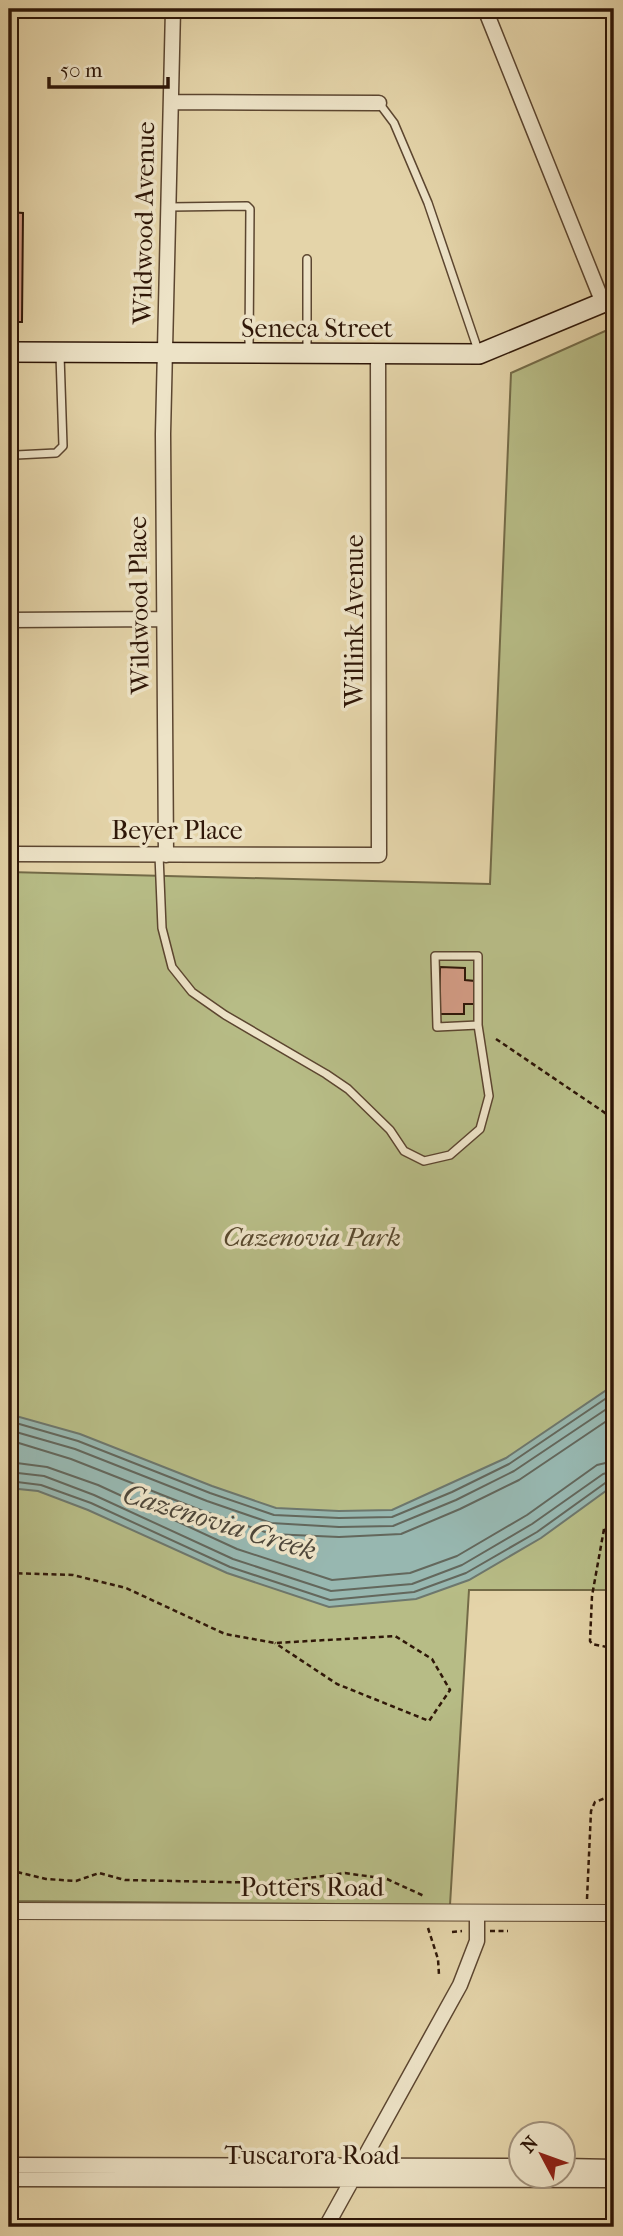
<svg xmlns="http://www.w3.org/2000/svg" width="623" height="2236" viewBox="0 0 623 2236" font-family="'IM FELL French Canon',serif">
  <style>
    .green { fill: #b7bc86; stroke: #736a47; stroke-width: 2 }
    .water { fill: #97b7b0; stroke: #6d776d; stroke-width: 2 }
    .lines { fill: none; stroke-linecap: round; stroke-linejoin: round }
    .shore { stroke: #63675c; stroke-width: 2 }
    .building { fill: #d29b84; stroke: #2f1708; stroke-width: 2 }
    .service-casing { stroke: #5c4630; stroke-width: 10 }
    .minor-casing { stroke: #5c4630; stroke-width: 17 }
    .tertiary-casing { stroke: #5c4630; stroke-width: 18 }
    .secondary-casing { stroke: #2f1708; stroke-width: 22 }
    .path { stroke: #2f1708; stroke-width: 2.5; stroke-dasharray: 5 3.5; stroke-linecap: butt }
    .service { stroke: #ede3c7; stroke-width: 7 }
    .minor { stroke: #ede3c7; stroke-width: 14 }
    .tertiary { stroke: #ede3c7; stroke-width: 16 }
    .secondary { stroke: #ede3c7; stroke-width: 19 }
    .labels { text-anchor: middle; dominant-baseline: central; stroke-width: 7; stroke-linejoin: round; paint-order: stroke }
    .street-label { font-size: 26px; fill: #2f1708; stroke: #ede3c7 }
    .park-label { font-size: 26px; font-style: italic; fill: #58492e; stroke: #ede3c7 }
    .water-label { font-size: 28px; font-style: italic; fill: #4e473a; stroke: #ede3c7 }
  </style>
  <rect width="100%" height="100%" fill="#e4d4a9"/>
  <filter id="stains"><feTurbulence type="fractalNoise" baseFrequency=".00286" numOctaves="4"/><feColorMatrix values="0 0 0 0 .2 0 0 0 0 .09 0 0 0 0 .02 0 0 0 .5 -.17"/></filter>
  <radialGradient id="worn" r=".72"><stop offset=".6" stop-color="#630" stop-opacity="0"/><stop offset="1" stop-color="#630" stop-opacity=".3"/></radialGradient>
  <!-- green -->
  <path class="green" d="M614,327V1590H469L450,1905L9,1901V872L490,884L511,373Z"/>
  <!-- water -->
  <path class="water" d="M614,1385V1485L541,1538L469,1580L416,1599L329,1607L227,1573L88,1510L38,1491L9,1488V1414L80,1434L212,1486L276,1508L339,1511L392,1510L506,1458Z"/>
  <g class="lines">
    <!-- shore -->
    <path class="shore" d="M9,1421L78,1441L210,1493L274,1515L339,1518L392,1517L452,1492L509,1464L614,1393
      M9,1430L75,1449L207,1501L271,1523L339,1527L393,1526L456,1500L514,1471L614,1404
      M9,1440L71,1459L203,1511L271,1534L339,1537L401,1534L460,1509L519,1480L614,1416
      M9,1462L47,1467L98,1485L237,1549L332,1580L410,1573L457,1556L527,1515L597,1465L614,1461
      M9,1472L44,1476L94,1495L233,1559L331,1591L412,1584L462,1565L532,1524L603,1474L614,1471
      M9,1481L41,1485L91,1503L230,1567L330,1600L414,1592L466,1573L537,1532L608,1481L614,1480"/>
  </g>
  <!-- building -->
  <path class="building" d="M9,212L23,213L22,322H9Z
    M440,967L465,968V980L475,981V1004H464V1014H439Z"/>
  <g class="lines">
    <defs>
      <path id="service" d="M379,103L394,123L428,203L479,353
        M169,207L247,206L250,209L249,350
        M307,350V259
        M11,353L9,445L11,451L16,455L56,453L63,446L60,355
        M159,855L162,928L172,967L192,992L225,1015L326,1074L348,1089L390,1130L404,1151L424,1161L450,1155L480,1129L489,1096L478,1025V956H435L437,1027L478,1025"/>
      <path id="minor" d="M485,9L603,303
        M172,102L379,103
        M9,620L164,619
        M9,854L379,855L378,355
        M166,855L163,434L173,9
        M9,2165L522,2166
        M564,2166L614,2167
        M9,2179L614,2180
        M326,2227L460,1985L477,1941V1913"/>
      <path id="tertiary" d="M9,1911L614,1913"/>
      <path id="secondary" d="M9,352L479,354L614,298"/>
    </defs>
    <!-- service casing -->
    <use href="#service" class="service-casing"/>
    <!-- minor casing -->
    <use href="#minor" class="minor-casing"/>
    <!-- tertiary casing -->
    <use href="#tertiary" class="tertiary-casing"/>
    <!-- secondary casing -->
    <use href="#secondary" class="secondary-casing"/>
    <!-- path -->
    <path class="path" d="M496,1039L614,1119
      M604,1529L592,1596L590,1641L592,1644L607,1647L608,1650L611,1720L614,1722
      M604,1529L614,1542
      M9,1573L73,1575L126,1588L225,1634L275,1643L395,1636L432,1659L450,1690L429,1721L337,1684L275,1643
      M9,1870L46,1879L76,1881L99,1873L125,1880L271,1883L345,1873L387,1879L424,1896
      M587,1899L591,1811L595,1802L608,1797L612,1793V1762L614,1761
      M428,1928L438,1959L439,1975
      M490,1931H508
      M452,1932L462,1931"/>
    <!-- service -->
    <use href="#service" class="service"/>
    <!-- minor -->
    <use href="#minor" class="minor"/>
    <!-- tertiary -->
    <use href="#tertiary" class="tertiary"/>
    <!-- secondary -->
    <use href="#secondary" class="secondary"/>
  </g>
  <g class="labels">
    <!-- street labels -->
    <g class="street-label">
      <text transform="translate(144 223) rotate(-89)">Wildwood Avenue</text>
      <text x="317" y="328">Seneca Street</text>
      <text transform="translate(139 605) rotate(-91)">Wildwood Place</text>
      <text transform="translate(354 621) rotate(-90)">Willink Avenue</text>
      <text x="177" y="830">Beyer Place</text>
      <text x="312" y="1887">Potters Road</text>
      <text x="312" y="2155">Tuscarora Road</text>
    </g>
    <!-- park labels -->
    <g class="park-label">
      <text x="312" y="1237">Cazenovia Park</text>
    </g>
    <!-- water labels -->
    <g class="water-label">
      <text transform="translate(220 1522) rotate(17)">Cazenovia Creek</text>
    </g>
  </g>
  <!-- margin -->
  <rect width="623" height="2236" fill="none" stroke="#e4d4a9" stroke-width="35"/>
  <rect x="10" y="10" width="602" height="2215" fill="none" stroke="#2f1708" stroke-width="3.5"/>
  <rect x="18" y="18" width="588" height="2201" fill="none" stroke="#2f1708" stroke-width="2"/>
  <!-- north arrow -->
  <g transform="translate(542 2155) rotate(311)"><circle r="33" fill="#ede3c7" stroke="#a1917b" stroke-width="2"/>
  <path d="M0-5L12 26L0 18L-12 26Z" fill="#8f2418"/>
  <text y="-10" font-size="19" font-weight="bold" text-anchor="middle" fill="#2f1708">N</text>
  </g>
  <!-- scale -->
  <path d="M49 77v10h119v-10" fill="none" stroke="#2f1708" stroke-width="3.5"/>
  <text x="60" y="77" font-size="21" fill="#2f1708" stroke="#ede3c7" stroke-width="5" paint-order="stroke">50 m</text>
  <rect width="100%" height="100%" filter="url(#stains)"/>
  <rect width="100%" height="100%" fill="url(#worn)"/>
</svg>
